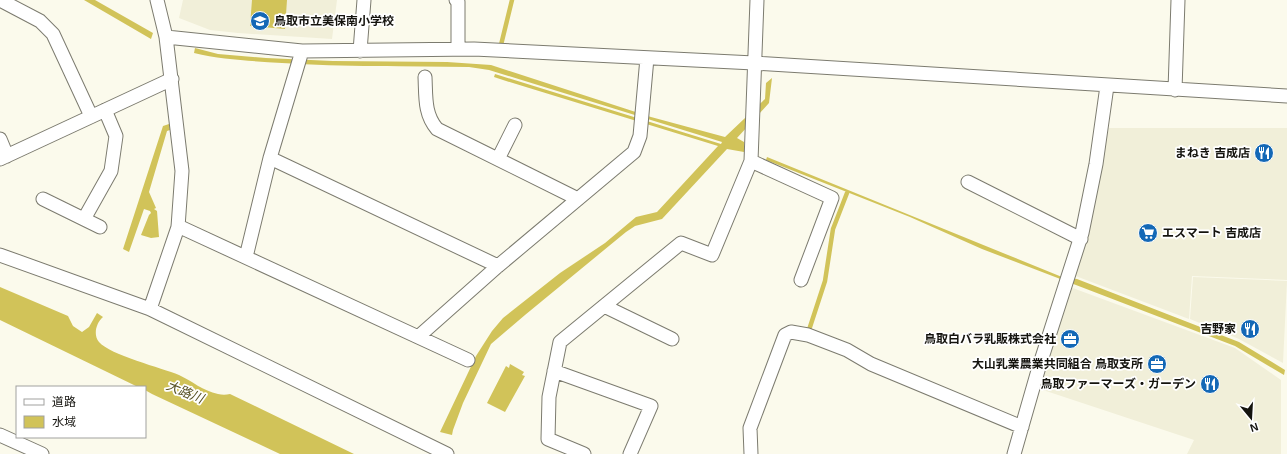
<svg xmlns="http://www.w3.org/2000/svg" width="1287" height="454" viewBox="0 0 1287 454" font-family="Helvetica,'Noto Sans JP',sans-serif">
  <style>
    .built { fill: #f1efd9 }
    .water { fill: #d1c359 }
    .lines { fill: none; stroke-linecap: round; stroke-linejoin: round }
    .stream { stroke: #d1c359; stroke-width: 4.5 }
    .minor-casing { stroke: #7c7b6f; stroke-width: 15 }
    .minor { stroke: #fff; stroke-width: 13 }
    .labels { text-anchor: middle; dominant-baseline: central; stroke-width: 3.5; stroke-linejoin: round; paint-order: stroke }
    .poi-label { font-size: 12px; font-weight: bold; fill: #14130e; stroke: #fff; text-anchor: end }
    .water-label { font-size: 13px; font-style: italic; fill: #554f23; stroke: #fff }
  </style>
  <rect width="100%" height="100%" fill="#fbfaec"/>
  <!-- built -->
  <path class="built" d="M183,0H337L332,39L238,33L210,30L179,18Z
    M1109,128H1287V280L1192,276L1189,319L1073,275Z
    M1193,277L1287,281L1283,363L1239,339L1190,319Z
    M1070,287L1235,348L1281,380V454H1187L1194,440L1040,389Z"/>
  <!-- water -->
  <path class="water" d="M84,0H95L153,33L151,39Z
    M252,0H287L285,29L250,26Z
    M195,48L218,54L266,58L333,61L447,62L491,65L651,117L725,137L765,99L766,83L772,78L769,103L737,138L744,142V152L727,149L662,219L635,226L626,232L525,315L491,344L463,403L453,430L452,435L440,432L476,356L492,331L503,318L560,273L605,243L636,217L657,212L718,146L503,80L494,77L495,74L721,144L722,142L489,70L469,67C407,66 344,67 282,63C253,61 223,60 194,53Z
    M169,124L170,130L167,131L149,192L156,208L154,209L157,211L159,237L151,238L141,235L149,215L151,213L150,211L144,209L129,252L123,249L163,126Z
    M767,157L1062,277L1077,279L1239,342L1285,370L1284,375L1235,346L982,249L910,217L766,160Z
    M0,287L68,316L73,326L82,332L89,327L97,313L103,317C96,323 93,335 99,342C110,355 162,368 179,375C192,381 203,391 218,394C222,395 226,395 230,394L354,454H280L152,394L145,390V387H138L0,320Z
    M510,364L524,372L522,375L525,376L505,412L487,403L506,366L509,368Z"/>
  <g class="lines">
    <!-- stream -->
    <path class="stream" d="M500,49L512,0
      M806,330H809L825,281L833,229L847,193"/>
    <defs>
      <path id="minor" d="M0,0L40,21L53,34L91,116
        M456,0L458,2V49
        M166,37L302,51L270,158L246,257
        M302,51L474,49L754,63L1287,96
        M360,51L364,0
        M425,77C426,96 424,114 437,129L578,199
        M1175,90L1178,0
        M0,139L7,156
        M270,158L498,266
        M0,159L172,79
        M498,159L515,125
        M751,161L832,198L801,280
        M968,182L1081,239
        M43,199L100,227
        M84,219L111,171L116,136L105,110
        M178,226L468,360
        M0,255L150,309L447,454
        M604,306L672,339
        M150,309L178,227L182,171L166,37L157,0
        M418,337L498,266L634,152L640,136L647,58
        M554,371L651,406L630,454
        M0,435L42,454
        M584,454L548,439L549,397L560,342L681,243L712,255L751,161L757,0
        M751,454L750,428L785,335L791,332L808,335L847,350L871,364L1022,427
        M1014,454L1039,367L1082,233L1096,164L1107,86"/>
    </defs>
    <!-- minor casing -->
    <use href="#minor" class="minor-casing"/>
    <!-- minor -->
    <use href="#minor" class="minor"/>
  </g>
  <!-- icons -->
  <defs>
    <symbol id="school-disc" viewBox="-11 -11 22 22"><circle r="9.5" fill="#1468b6" stroke="#fff"/><path d="M0-5L7-2L0 1L-7-2ZM-4 1L0 2.5L4 1V4Q0 6-4 4Z" fill="#fff"/></symbol>
    <symbol id="restaurant-disc" viewBox="-11 -11 22 22"><circle r="9.5" fill="#1468b6" stroke="#fff"/><path d="M-5-6h1v4h1v-4h1v4h1v-4h1v5L-1.5 .5V6h-2V.5L-5-1ZM5-6V6H3V1.5H1.5Q1.5-4 5-6Z" fill="#fff"/></symbol>
    <symbol id="supermarket-disc" viewBox="-11 -11 22 22"><circle r="9.5" fill="#1468b6" stroke="#fff"/><path d="M-6-5.5h2.5l.6 2H6L4.5 2H-2.5L-4.4-4H-6ZM-1.5 3.2a1.3 1.3 0 1 0 .1 0ZM3 3.2a1.3 1.3 0 1 0 .1 0Z" fill="#fff"/></symbol>
    <symbol id="office-disc" viewBox="-11 -11 22 22"><circle r="9.5" fill="#1468b6" stroke="#fff"/><path d="M-6-3h4V-5.5h4V-3h4V5H-6ZM-1-4.5V-3h2v-1.5ZM-6 0V1H6V0Z" fill="#fff"/></symbol>
  </defs>
  <g fill-rule="evenodd">
    <use href="#school-disc" x="249" y="10" width="22" height="22"/>
    <use href="#restaurant-disc" x="1253" y="142" width="22" height="22"/>
    <use href="#supermarket-disc" x="1137" y="222" width="22" height="22"/>
    <use href="#restaurant-disc" x="1239" y="318" width="22" height="22"/>
    <use href="#office-disc" x="1059" y="328" width="22" height="22"/>
    <use href="#office-disc" x="1146" y="353" width="22" height="22"/>
    <use href="#restaurant-disc" x="1199" y="373" width="22" height="22"/>
  </g>
  <g class="labels">
    <!-- poi labels -->
    <g class="poi-label">
      <text x="274" y="21" text-anchor="start">鳥取市立美保南小学校</text>
      <text x="1250" y="153">まねき 吉成店</text>
      <text x="1162" y="233" text-anchor="start">エスマート 吉成店</text>
      <text x="1236" y="329">吉野家</text>
      <text x="1056" y="339">鳥取白バラ乳販株式会社</text>
      <text x="1143" y="364">大山乳業農業共同組合 鳥取支所</text>
      <text x="1196" y="384">鳥取ファーマーズ・ガーデン</text>
    </g>
    <!-- water labels -->
    <g class="water-label">
      <text transform="translate(185 392) rotate(22)">大路川</text>
    </g>
  </g>
  <!-- legend -->
  <rect x="16" y="386" width="130" height="52" fill="#ffffff" stroke="#a1a19f"/>
  <rect x="24" y="399" width="20" height="6" fill="#ffffff" stroke="#a1a19f"/>
  <text x="52" y="406" font-size="12" fill="#14130e">道路</text>
  <rect x="24" y="416" width="20" height="12" fill="#d1c359" stroke="#a1a19f"/>
  <text x="52" y="426" font-size="12" fill="#14130e">水域</text>
  <!-- north arrow -->
  <g transform="translate(1251 418) rotate(162)" stroke="#ffffff" stroke-width="3" paint-order="stroke">
  <path d="M0-3L7 15L0 10L-7 15Z" fill="#14130e"/>
  <text y="-6" font-size="11" font-weight="bold" text-anchor="middle" fill="#14130e">N</text>
  </g>
</svg>
